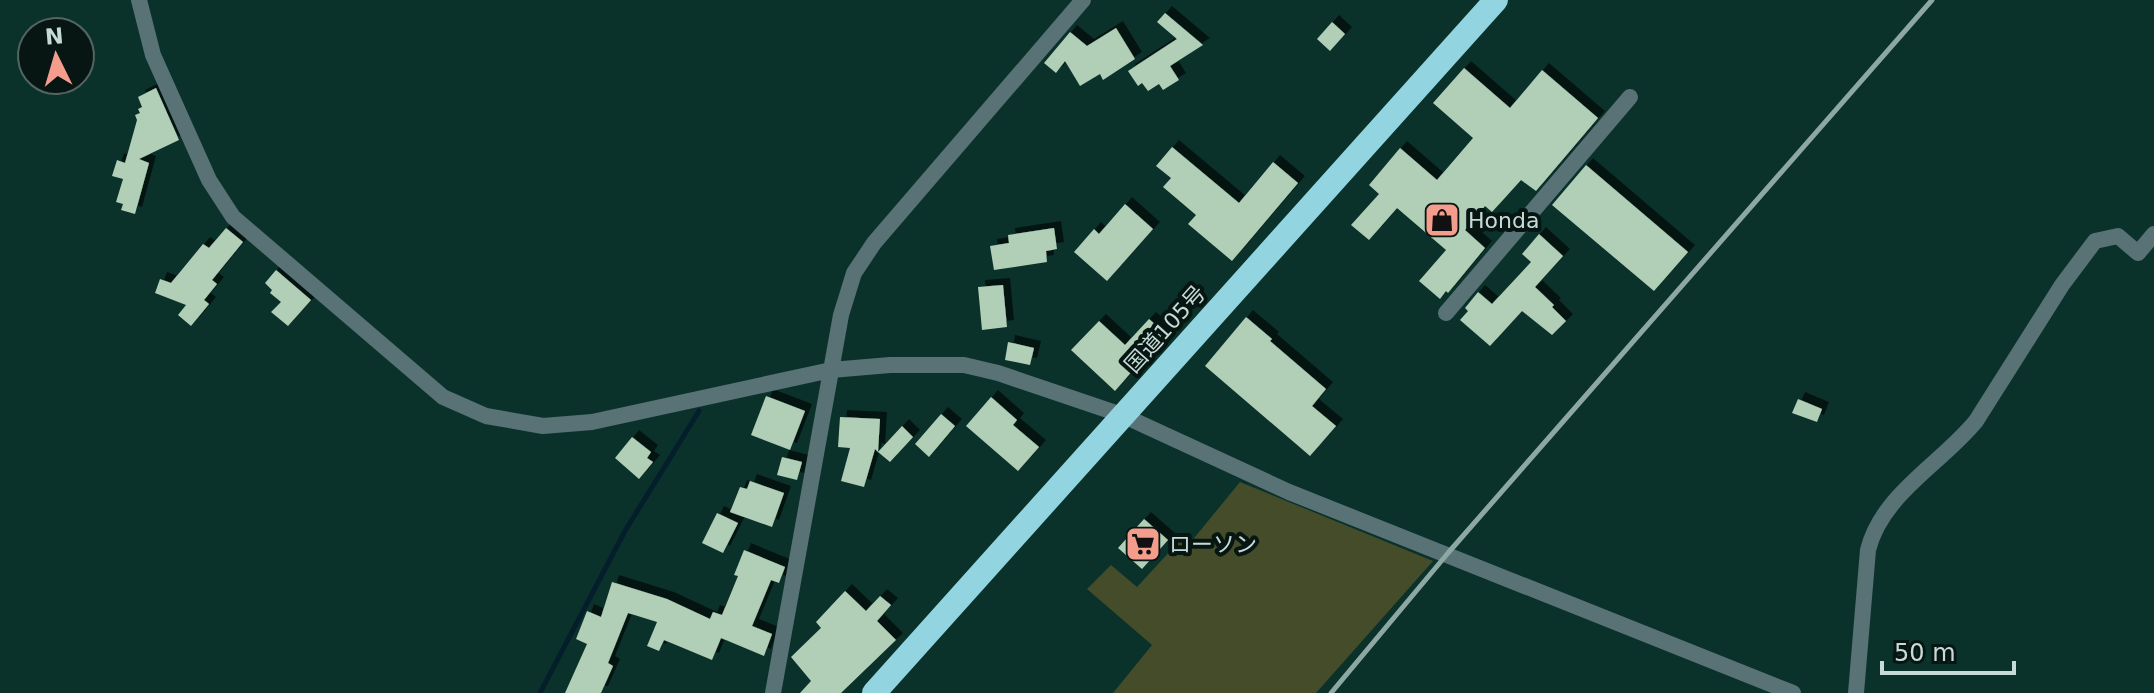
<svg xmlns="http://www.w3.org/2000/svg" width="2154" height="693" viewBox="0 0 2154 693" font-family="'DejaVu Sans','Noto Sans JP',sans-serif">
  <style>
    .green { fill: #444c29 }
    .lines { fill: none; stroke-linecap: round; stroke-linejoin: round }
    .stream { stroke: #051e2c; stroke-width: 5 }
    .building { fill: #b1ceb6; filter: url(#shadow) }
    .street { stroke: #587276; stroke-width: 16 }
    .highway { stroke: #92d5e0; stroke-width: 24 }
    .rail { stroke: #8da7a2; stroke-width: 5 }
    .labels { text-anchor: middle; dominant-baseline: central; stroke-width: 8; stroke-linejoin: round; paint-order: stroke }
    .poi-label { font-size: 22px; fill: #c7dbd6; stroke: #071613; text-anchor: start }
    .street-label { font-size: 22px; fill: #c7dbd6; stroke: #071613 }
  </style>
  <defs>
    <filter id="shadow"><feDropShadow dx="7" dy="-7" stdDeviation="0" flood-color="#0009"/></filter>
  </defs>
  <rect width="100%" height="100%" fill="#0a322b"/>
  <!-- green -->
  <path class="green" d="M1240,482L1433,561L1316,693H1113L1152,645L1087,589L1111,565L1137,587L1183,537L1190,543Z"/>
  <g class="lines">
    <!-- stream -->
    <path class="stream" d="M540,693L625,531L699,411"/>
  </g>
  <!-- building -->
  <path class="building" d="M1165,13L1203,45L1170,66L1179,80L1163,90L1159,84L1148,91L1142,83L1138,86L1128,71L1177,39L1157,22Z
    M1332,22L1345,34L1330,51L1317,39Z
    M1116,28L1135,59L1103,80L1100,74L1080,86L1065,61L1056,73L1044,63L1070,32L1087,46Z
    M1464,68L1510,108L1542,70L1598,118L1536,191L1521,180L1492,212L1485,206L1465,230L1485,248L1448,293L1446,291L1440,299L1419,281L1446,250L1397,208L1369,240L1351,225L1379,194L1369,185L1400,148L1437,180L1473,138L1433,103Z
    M156,88L179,140L139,159L149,163L135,214L121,210L123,204L116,202L123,179L112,176L117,160L125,163L137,120L135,115L140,113L138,109L142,107L138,97Z
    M1172,147L1239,203L1273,162L1298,183L1232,261L1188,224L1196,215L1163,187L1171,178L1156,166Z
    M1586,165L1688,252L1654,291L1552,205Z
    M1125,204L1153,229L1107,281L1074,252L1094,229L1099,234Z
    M226,228L243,242L212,280L217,284L204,300L209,304L191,326L178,315L186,305L155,293L160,279L171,283L203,244L209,248Z
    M1054,228L1057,249L1046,251L1047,262L994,270L990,246L1009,243L1008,235Z
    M1539,234L1563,256L1535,287L1554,305L1552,307L1566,321L1552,335L1522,311L1490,346L1460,320L1468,311L1465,308L1478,292L1492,304L1531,262L1522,254Z
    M276,270L311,300L288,326L271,312L281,302L270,293L272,290L265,283Z
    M1003,285L1007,327L982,330L978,287Z
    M1246,317L1272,339L1270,341L1326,389L1312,406L1336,426L1310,456L1205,366Z
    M1149,319L1165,333L1115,391L1071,350L1099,321L1125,345Z
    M1008,342L1034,348L1030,365L1005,360Z
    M766,396L805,411L790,450L751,435Z
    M991,397L1017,420L1013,425L1039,447L1018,471L966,426Z
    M1798,399L1822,409L1817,422L1792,413Z
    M941,414L955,426L929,457L915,444Z
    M840,417L880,419L878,452L875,449L864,487L841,481L850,448L838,447Z
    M902,426L913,437L890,462L878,452Z
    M632,437L651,452L647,458L653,462L639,479L615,458Z
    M782,457L802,462L797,480L777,475Z
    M750,481L784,493L772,527L730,512L740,487L747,489Z
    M717,513L738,523L723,553L702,543Z
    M1144,519L1168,540L1142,569L1118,548Z
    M744,550L785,567L779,583L771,580L752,626L772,634L764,656L721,638L712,660L664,640L659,651L647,646L657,622L628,613L608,663L613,666L601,693H565L587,644L576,639L587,611L601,617L612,582L667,599L710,619L713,612L722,615L738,576L734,575Z
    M845,591L866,611L880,596L891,605L877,621L896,640L841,693H800L811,681L791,657L821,628L816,622Z"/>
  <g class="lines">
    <!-- street -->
    <path class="street" d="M139,0L153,55L209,180L233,217L443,397L486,416L543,426L592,422L831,370L890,365H964L998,373L1122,415L1289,492L1793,693
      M1446,313L1630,97
      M773,693L841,315L854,273L874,243L1083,0
      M1856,693L1868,550C1882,494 1941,464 1976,421L2062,285L2095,241L2118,236L2138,253L2154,234"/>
    <!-- highway -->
    <path class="highway" d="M874,693L1496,0"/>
    <!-- rail -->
    <path class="rail" d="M1331,693L1448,553L1932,0"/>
  </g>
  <!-- icons -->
  <defs>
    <symbol id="shop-square" viewBox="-11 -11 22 22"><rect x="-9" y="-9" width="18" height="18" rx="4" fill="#f49d8c" stroke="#071613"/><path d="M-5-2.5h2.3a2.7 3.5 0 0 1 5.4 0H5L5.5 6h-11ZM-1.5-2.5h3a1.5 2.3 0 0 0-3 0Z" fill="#111"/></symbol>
    <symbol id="supermarket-square" viewBox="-11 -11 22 22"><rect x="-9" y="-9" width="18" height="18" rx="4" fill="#f49d8c" stroke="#071613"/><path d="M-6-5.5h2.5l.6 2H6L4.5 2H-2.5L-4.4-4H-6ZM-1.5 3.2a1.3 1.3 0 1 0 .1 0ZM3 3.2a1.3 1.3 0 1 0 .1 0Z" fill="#111"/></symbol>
  </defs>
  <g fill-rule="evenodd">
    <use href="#shop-square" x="1422" y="200" width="40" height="40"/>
    <use href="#supermarket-square" x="1123" y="524" width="40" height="40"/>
  </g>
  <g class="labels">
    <!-- poi labels -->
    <g class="poi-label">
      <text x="1468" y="220">Honda</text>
      <text x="1169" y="544">ローソン</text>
    </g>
    <!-- street labels -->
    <g class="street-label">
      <text transform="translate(1165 329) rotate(-48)">国道105号</text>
    </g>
  </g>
  <!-- north arrow -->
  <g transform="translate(56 56) rotate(355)"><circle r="38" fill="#071613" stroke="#546561" stroke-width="2"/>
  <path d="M0-6L14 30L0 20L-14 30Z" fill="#f49d8c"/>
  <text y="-12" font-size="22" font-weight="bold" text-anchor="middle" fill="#c7dbd6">N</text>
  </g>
  <!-- scale -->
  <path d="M1882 661v12h132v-12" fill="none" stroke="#c7dbd6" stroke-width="4"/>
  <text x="1894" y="661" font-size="24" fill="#c7dbd6" stroke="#071613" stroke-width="6" paint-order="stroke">50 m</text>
</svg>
